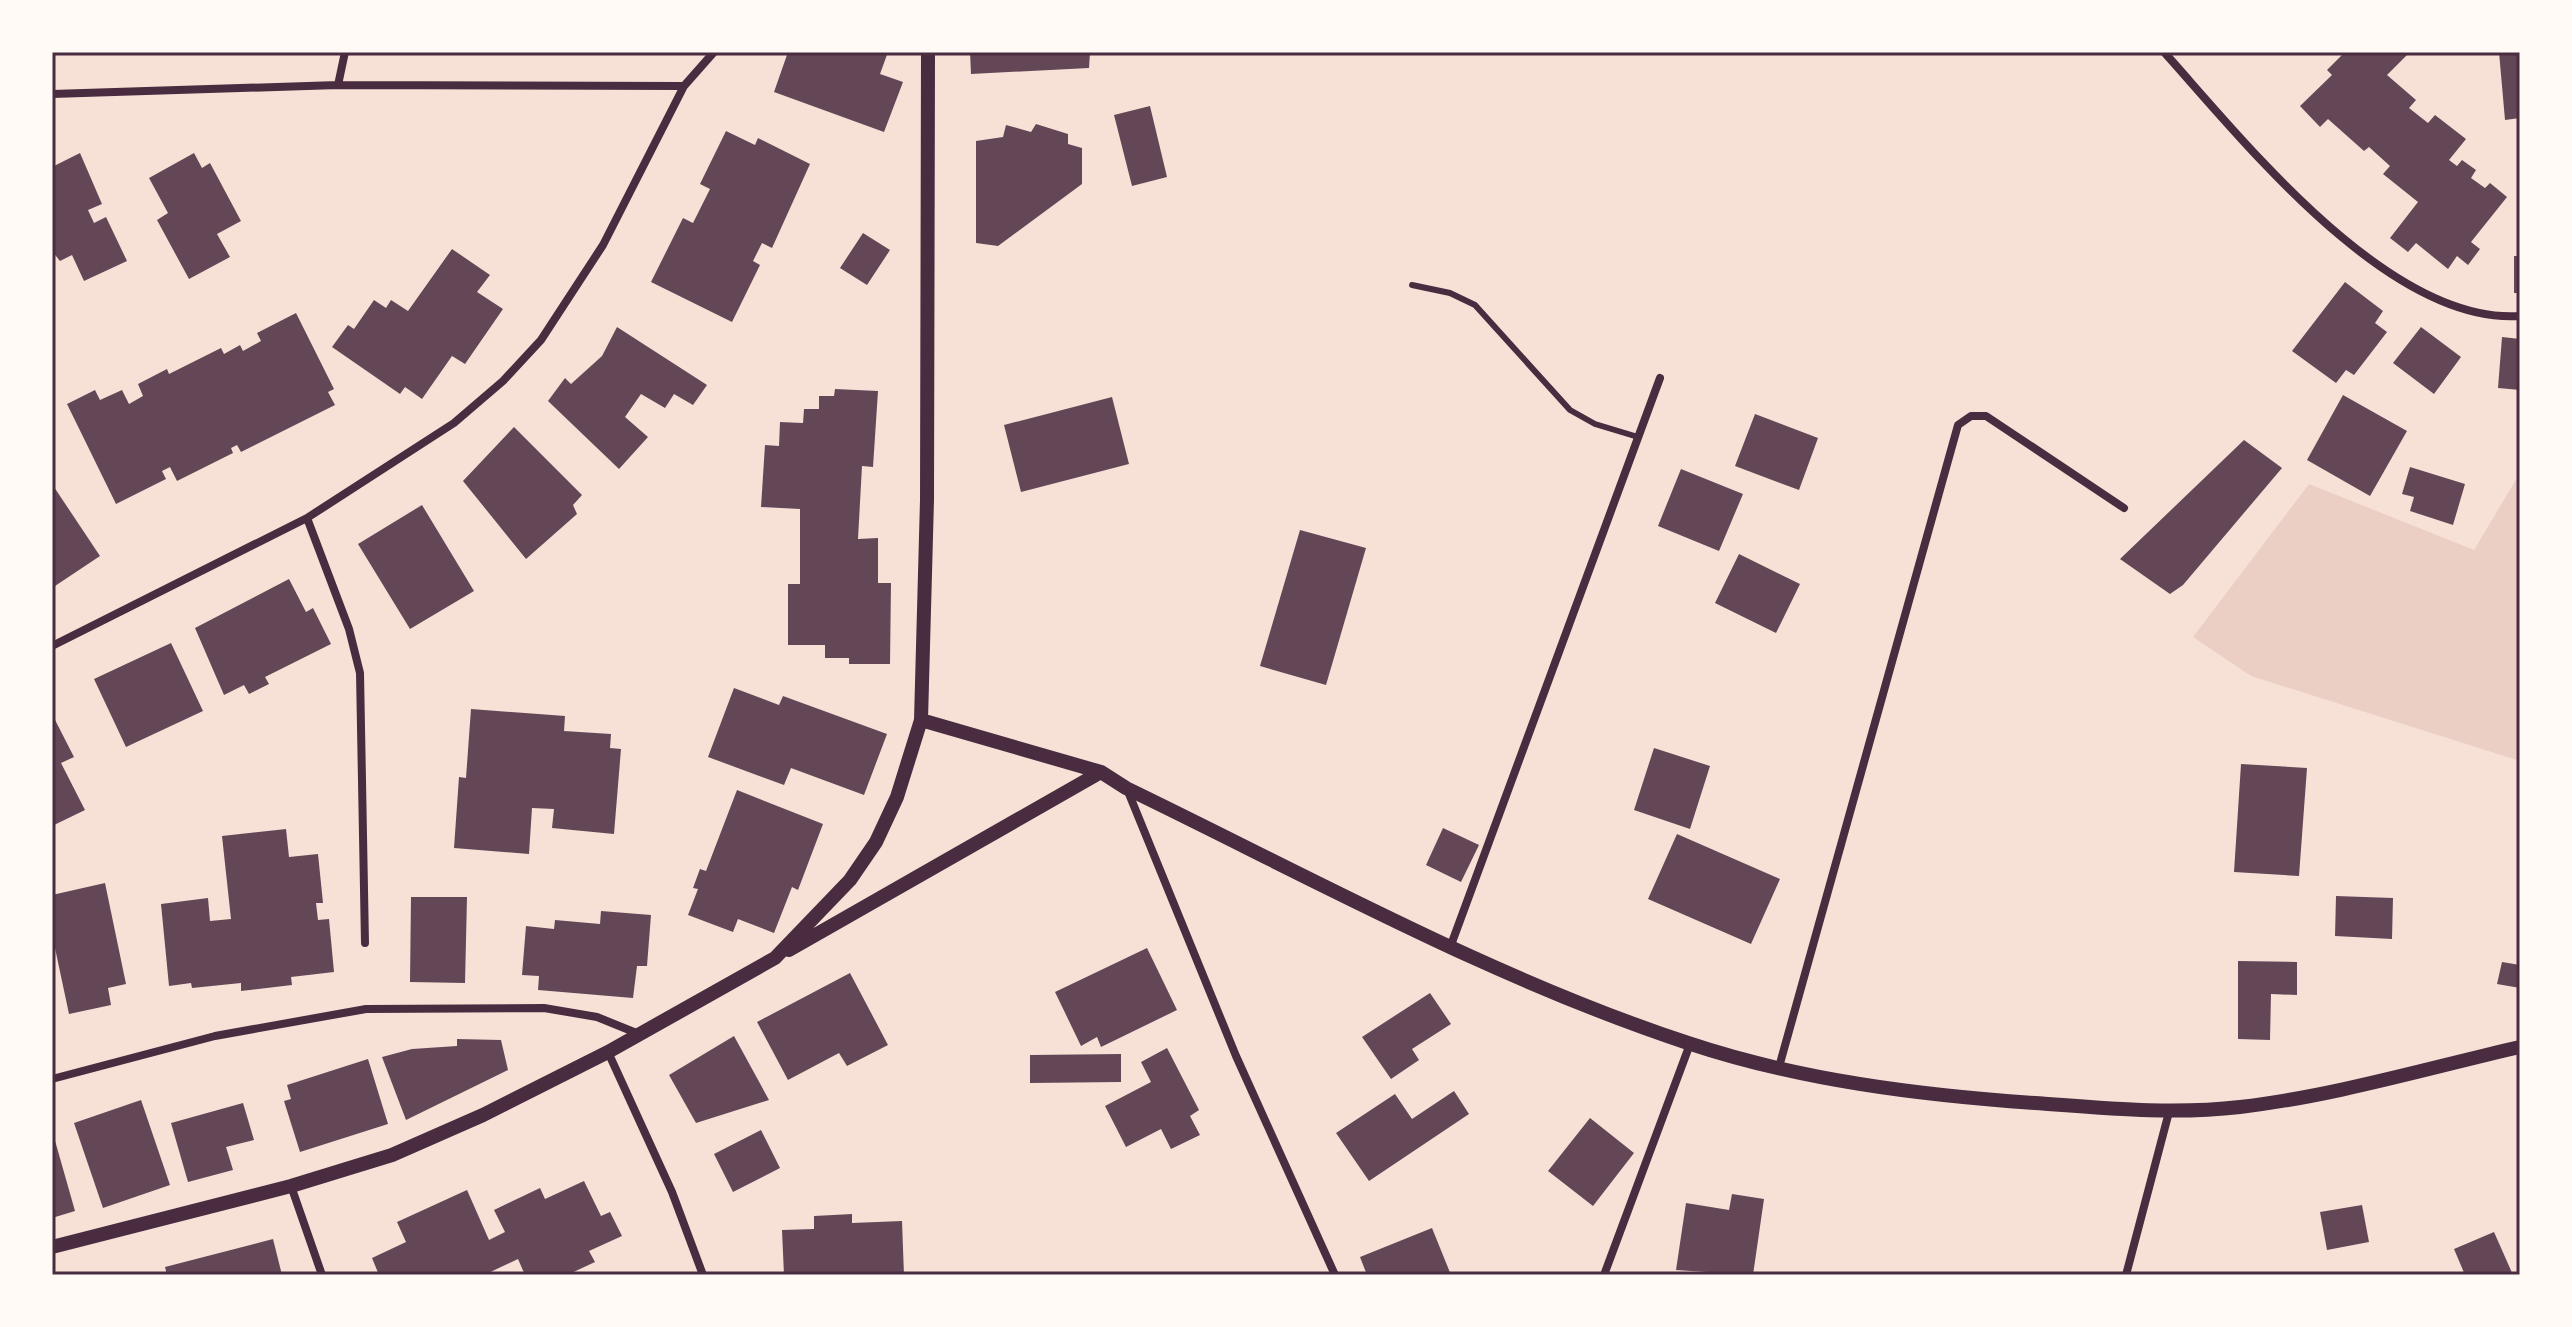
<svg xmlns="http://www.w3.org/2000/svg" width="2572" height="1327" viewBox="0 0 2572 1327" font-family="Arial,sans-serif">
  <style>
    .green { fill: #ebcfc5 }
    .building { fill: #644757 }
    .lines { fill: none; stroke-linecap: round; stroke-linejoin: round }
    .service { stroke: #4a2c40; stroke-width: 6 }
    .minor { stroke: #4a2c40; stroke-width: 8 }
    .tertiary { stroke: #4a2c40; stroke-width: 14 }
    .neatline { fill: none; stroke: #4a2c40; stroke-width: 3 }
  </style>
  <rect width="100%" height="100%" fill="#f7e1d7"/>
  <!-- green -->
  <path class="green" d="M2520,473V761L2251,676L2193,637L2309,484L2474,550Z"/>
  <!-- building -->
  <path class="building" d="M788,52H888L880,74L903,82L884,132L774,92Z
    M970,52H1090L1089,68L971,74Z
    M2345,52H2410L2387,75L2416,100L2409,108L2428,123L2435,115L2466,139L2449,160L2457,166L2462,160L2476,170L2471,178L2485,188L2490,183L2507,197L2471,242L2480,249L2468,265L2457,256L2448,269L2416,243L2408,252L2390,238L2418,202L2383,174L2390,166L2369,147L2364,151L2328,119L2320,127L2300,106L2332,75L2327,70Z
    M2499,52H2520V118L2505,120Z
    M1150,106L1167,177L1132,186L1114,115Z
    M1036,124L1068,134V144L1082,148V184L998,246L976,243V141L1003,137L1006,125L1031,132Z
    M726,131L755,145L758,138L810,164L772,248L762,243L753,261L760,265L732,322L651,282L683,218L693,223L710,189L700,184Z
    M80,153L102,204L88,210L94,223L106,217L127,261L84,281L72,255L60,261L52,251V167Z
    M194,153L202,168L210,163L241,221L217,234L230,257L189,279L157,220L168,213L149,178Z
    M863,233L890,250L867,285L840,268Z
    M452,249L490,275L477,292L503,309L465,364L452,356L422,399L405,387L400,394L332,347L348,325L354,329L374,300L386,308L391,300L408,311Z
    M2514,256H2520V293H2514Z
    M2345,282L2383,311L2375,323L2387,332L2354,375L2346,370L2336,383L2292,351Z
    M296,313L334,389L328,392L335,405L241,452L237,445L231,448L233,453L177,481L170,467L162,471L166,479L116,504L67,404L95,390L100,400L122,390L129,404L143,396L138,384L167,369L169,374L221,348L224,354L240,345L243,351L261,341L257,333Z
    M617,327L707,385L693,405L674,394L665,408L641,394L625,417L648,437L619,469L548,401L565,378L571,384L602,356Z
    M2421,327L2461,357L2434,394L2393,363Z
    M2502,337L2520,339V390L2498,388Z
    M835,389L878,391L873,467L862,466L858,539L878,538V583H891L890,664H849V658H825V645H788V584H800V509L761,507L765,445L779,446L780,422L803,423L804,409H819V396H834Z
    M2343,395L2407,431L2370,496L2307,460Z
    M1112,397L1129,464L1021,492L1004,425Z
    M1755,414L1818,438L1799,490L1735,466Z
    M514,427L582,495L573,505L577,514L526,559L463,481Z
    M2244,440L2282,468L2183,585L2170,594L2120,559Z
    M2410,467L2465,484L2453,525L2410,511L2414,497L2402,494Z
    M1681,469L1743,494L1719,551L1658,526Z
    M52,484L100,556L52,588Z
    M422,505L474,591L410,629L358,544Z
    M1300,530L1366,548L1326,685L1260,666Z
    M1739,554L1800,584L1776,633L1715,603Z
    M289,579L306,612L313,608L331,644L265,677L269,684L249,694L244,685L224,695L195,628Z
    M171,643L203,711L126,747L94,679Z
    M734,688L779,705L783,696L887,734L864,795L791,768L784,785L708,757Z
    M471,709L565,716L564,731L611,734L610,748L621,749L614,834L552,828L554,809L532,808L529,854L454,848L459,777L466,778Z
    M52,714L74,757L61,763L85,810L52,826Z
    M1654,748L1710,766L1690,829L1634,810Z
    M2241,764L2307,768L2299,876L2234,872Z
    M737,790L823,824L798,890L792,887L774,933L738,919L733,932L688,915L698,889L693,888L700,869L706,871Z
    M1443,828L1479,845L1461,882L1426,865Z
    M286,829L289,857L318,854L323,903H316L318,920L329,919L334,972L291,977L292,985L241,991V983L192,988L191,983L169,986L161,904L208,898L210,921L231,919L222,836Z
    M1677,834L1780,879L1751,944L1648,899Z
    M105,883L126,984L108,988L111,1005L69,1014L52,934V895Z
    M2336,896L2393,898L2392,939L2335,936Z
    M411,897H467L465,983L410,982Z
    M601,911L651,915L647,966H637L633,998L538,990L539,976L522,975L526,926L554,929L555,920L600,924Z
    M1147,948L1177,1010L1101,1047L1097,1037L1081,1046L1055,992Z
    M2238,961L2297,962V995L2271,994L2270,1040L2238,1039Z
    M2502,962L2520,965V988L2497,984Z
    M850,973L888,1045L847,1066L839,1053L788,1080L757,1022Z
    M1430,993L1451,1024L1412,1049L1419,1060L1391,1079L1362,1037Z
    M734,1036L769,1100L696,1123L669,1075Z
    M457,1039L501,1040L508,1070L406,1120L382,1057L412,1049L457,1046Z
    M1167,1048L1199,1110L1190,1116L1200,1135L1171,1149L1161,1129L1126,1147L1105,1106L1151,1082L1141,1062Z
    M1121,1054V1082L1030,1083V1055Z
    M368,1059L388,1124L300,1152L284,1101L291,1099L287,1085Z
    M1454,1091L1469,1114L1369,1181L1336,1133L1395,1094L1412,1119Z
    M141,1100L170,1185L103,1208L74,1123Z
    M243,1103L254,1140L226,1147L233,1170L188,1182L171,1123Z
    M1590,1118L1634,1153L1593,1206L1548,1171Z
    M52,1130L75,1211L52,1218Z
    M761,1130L780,1168L733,1192L714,1154Z
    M584,1181L601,1216L610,1212L622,1236L589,1251L595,1262L567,1275H525L518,1259L484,1275H379L372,1258L406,1242L397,1222L467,1190L489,1240L505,1232L494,1210L540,1188L545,1199Z
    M1732,1194L1764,1199L1753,1275L1676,1270L1686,1203L1729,1210Z
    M2362,1205L2369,1242L2327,1250L2320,1212Z
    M852,1214V1223L902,1221L904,1275H784L782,1230L814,1229V1216Z
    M1432,1228L1451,1275H1367L1360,1257Z
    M2494,1232L2513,1275H2465L2454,1249Z
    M273,1239L282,1275H167L165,1267Z"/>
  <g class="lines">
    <!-- service -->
    <path class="service" d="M1412,285L1450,293L1475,305L1570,410L1595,424L1638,437"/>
    <!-- minor -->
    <path class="minor" d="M2164,52C2244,141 2389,325 2520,316
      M338,85L345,52
      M52,94L338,85L684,86
      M307,518L349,629L360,673L365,943
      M52,646L307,518L454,423L503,381L541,340L603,245L684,86L714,52
      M1127,789L1236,1056L1335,1275
      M1451,945L1660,378
      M608,1052L672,1192L703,1275
      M1779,1067L1958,425L1971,416H1986L2124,508
      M52,1079L215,1036L366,1009L544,1008L597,1017L639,1034
      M291,1186L322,1275
      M1604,1275L1690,1044
      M2126,1275L2169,1112"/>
    <!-- tertiary -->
    <path class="tertiary" d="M921,720L1101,772L1126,788C1310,877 1494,979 1688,1043C1799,1080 1918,1095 2035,1103C2103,1108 2171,1115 2240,1107C2334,1096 2428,1068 2520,1047
      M789,950L1101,772
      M52,1247L291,1186L392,1155L483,1115L608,1052L775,958L850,880L876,842L897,797L921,720L927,500L928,52"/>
  </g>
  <!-- border -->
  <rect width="2572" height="1327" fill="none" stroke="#fffaf5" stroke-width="108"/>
  <rect x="54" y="54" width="2464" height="1219" class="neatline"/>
</svg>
